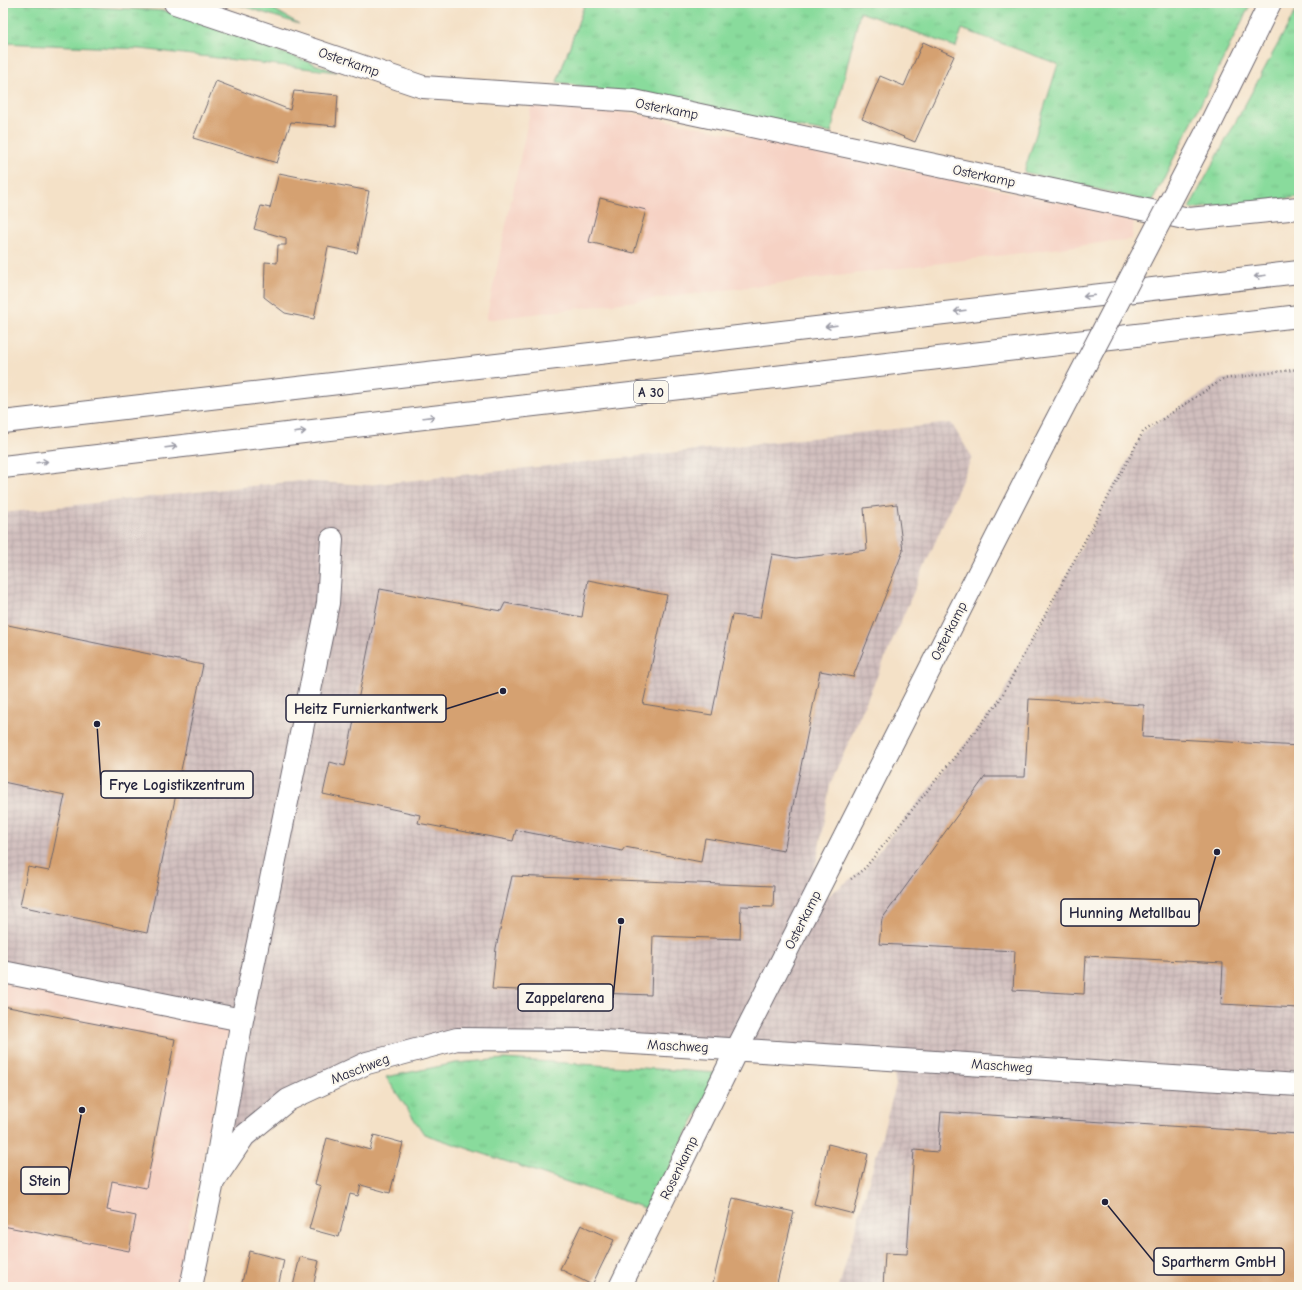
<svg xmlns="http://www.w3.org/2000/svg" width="1302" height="1290" viewBox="0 0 1302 1290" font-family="'Comic Neue',sans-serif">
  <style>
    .built { fill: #f6d2c4 }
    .industrial { fill: url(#industrial-grid) }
    .grass { fill: url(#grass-tufts); stroke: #567e6c }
    .building { fill: #d5a171 }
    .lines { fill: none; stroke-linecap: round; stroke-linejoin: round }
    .minor-casing { stroke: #6c656c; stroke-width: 24 }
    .highway-casing { stroke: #6c656c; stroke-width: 24 }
    .path { stroke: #6c656c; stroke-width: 2.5; stroke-dasharray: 1 3; stroke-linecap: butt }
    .minor { stroke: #fff; stroke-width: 22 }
    .highway { stroke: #fff; stroke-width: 22 }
    .minor-bridge-casing { stroke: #6c656c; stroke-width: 24; stroke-linecap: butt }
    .minor-bridge { stroke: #fff; stroke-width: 22 }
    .oneway { stroke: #9c9ca7 }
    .labels { text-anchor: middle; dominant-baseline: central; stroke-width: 4; stroke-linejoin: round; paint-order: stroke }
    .shield { fill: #fbf7ec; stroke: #636270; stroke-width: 1 }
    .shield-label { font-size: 13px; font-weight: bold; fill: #22223b }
    .street-label { font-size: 14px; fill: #22223b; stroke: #fbf7ec }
    .leader { fill: none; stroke: #22223b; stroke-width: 1.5 }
    .callout-dot { fill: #22223b; stroke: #fbf7ec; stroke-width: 1.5 }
    .callout { fill: #fbf7ec; stroke: #22223b; stroke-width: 1.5 }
    .callout-label { font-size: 15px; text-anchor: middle; font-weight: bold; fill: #22223b }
  </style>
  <defs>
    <pattern id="industrial-grid" width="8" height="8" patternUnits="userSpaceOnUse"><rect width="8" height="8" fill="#d1bfbe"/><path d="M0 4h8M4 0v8" fill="none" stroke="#b3a4a4"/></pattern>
    <pattern id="grass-tufts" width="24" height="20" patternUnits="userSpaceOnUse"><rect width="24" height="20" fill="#89db9c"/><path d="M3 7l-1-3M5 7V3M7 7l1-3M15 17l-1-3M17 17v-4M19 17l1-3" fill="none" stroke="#76bc87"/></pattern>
  </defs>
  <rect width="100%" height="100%" fill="#fbf7ec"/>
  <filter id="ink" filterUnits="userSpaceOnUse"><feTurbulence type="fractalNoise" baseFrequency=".025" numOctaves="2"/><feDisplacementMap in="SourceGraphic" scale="8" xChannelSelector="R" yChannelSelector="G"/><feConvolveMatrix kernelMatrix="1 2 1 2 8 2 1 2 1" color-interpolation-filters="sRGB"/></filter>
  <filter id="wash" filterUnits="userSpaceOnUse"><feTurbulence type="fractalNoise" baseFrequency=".012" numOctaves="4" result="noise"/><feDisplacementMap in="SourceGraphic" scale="16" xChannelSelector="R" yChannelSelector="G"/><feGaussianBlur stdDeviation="0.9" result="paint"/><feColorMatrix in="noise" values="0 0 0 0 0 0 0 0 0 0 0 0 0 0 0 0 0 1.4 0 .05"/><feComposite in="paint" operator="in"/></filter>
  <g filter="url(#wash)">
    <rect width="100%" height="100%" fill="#f4e1c7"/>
    <!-- built -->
    <path class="built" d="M532,102L637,114L1134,218L1132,239L486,320Z
      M3,974L231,1022L176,1287H3Z"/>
    <!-- industrial -->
    <path class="industrial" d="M1299,369V1287H839L896,1085L891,1059L457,1039L288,1100L213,1182L242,1020L3,974V513L298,481L368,485L951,423L972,457L830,785L808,911L865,868L998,703L1143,432L1223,379Z"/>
    <!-- grass -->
    <path class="grass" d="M3,3H24L166,11L337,72L141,49L3,43Z
      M233,3H263L299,24Z
      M585,3H1251L1152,202L1024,172L1058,64L962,29L956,47L860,12L831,133L557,82Z
      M1299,5V197L1191,209L1189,208Z
      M504,1059L718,1073L648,1209L424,1134L386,1077L456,1063Z"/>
    <g id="blocks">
      <!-- building -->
      <path class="building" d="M923,42L954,56L915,142L862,119L880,76L904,86Z
        M216,81L290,110L294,91L338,95L336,126L291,122L277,163L193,138Z
        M279,173L369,191L357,253L328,247L314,319L285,313L264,297L265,262L277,263L278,245H286V238L254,229L261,206L270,208Z
        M600,198L646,210L634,253L589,242Z
        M897,504L903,551L853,677L820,671L784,851L705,838L701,862L625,847L622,851L516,830L513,841L418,823L420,815L323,794L330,762L345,766L380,589L501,611L505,603L582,617L588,580L667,595L643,704L712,715L732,615L760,618L772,554L796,558L867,550L864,508Z
        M3,624L203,665L147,933L20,906L28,867L49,871L65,795L3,782Z
        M1029,699L1144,705L1142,737L1299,746V1008L1221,1004L1223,963L1086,956L1084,994L1013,990L1015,951L879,944L882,919L985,777H1025Z
        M512,876L774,886L773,907L741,906L740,939L653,936L651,995L492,989L496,948Z
        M3,1006L175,1039L146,1188L112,1181L107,1210L136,1216L129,1251L3,1226Z
        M941,1112L1299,1134V1287H883L885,1253L907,1254L914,1150L938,1152Z
        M374,1135L403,1143L390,1193L361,1185L358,1196L350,1194L339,1237L309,1229L321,1186L315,1184L327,1138L370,1150Z
        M828,1144L868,1154L854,1214L814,1204Z
        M733,1198L794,1212L776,1287H712Z
        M581,1225L614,1240L592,1285L560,1269Z
        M249,1251L284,1260L278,1287H241Z
        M300,1257L319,1261L313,1287L293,1286Z"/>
    </g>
  </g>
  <g filter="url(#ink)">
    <use href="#blocks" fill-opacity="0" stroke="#6c656c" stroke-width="1"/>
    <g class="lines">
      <defs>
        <path id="minor" d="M175,3L423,87L634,101L1189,219L1299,208
          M1207,131L1270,3
          M3,972L242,1020
          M213,1182L244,1136L288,1100L367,1063L457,1039L586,1040L1299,1085
          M191,1287L213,1182L242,1020L328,603L332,539
          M620,1287L737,1049L1044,444"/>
        <path id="highway" d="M3,422L1299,272
          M3,467L1299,316"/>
      </defs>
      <!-- minor casing -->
      <use href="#minor" class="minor-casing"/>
      <!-- highway casing -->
      <use href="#highway" class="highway-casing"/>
      <!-- path -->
      <path class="path" d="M851,879L865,868L998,703L1143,432L1223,379L1299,369"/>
      <!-- minor -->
      <use href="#minor" class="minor"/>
      <!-- highway -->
      <use href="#highway" class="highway"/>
      <defs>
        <path id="minor-bridge" d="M1044,444L1207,131"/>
      </defs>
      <!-- minor-bridge casing -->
      <use href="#minor-bridge" class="minor-bridge-casing"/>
      <!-- minor-bridge -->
      <use href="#minor-bridge" class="minor-bridge"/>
    </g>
    <!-- one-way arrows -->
    <defs><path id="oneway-shaft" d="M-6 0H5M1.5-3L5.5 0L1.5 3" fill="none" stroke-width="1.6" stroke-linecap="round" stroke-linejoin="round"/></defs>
    <g class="oneway">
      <use href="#oneway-shaft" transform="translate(1260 276) rotate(173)"/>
      <use href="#oneway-shaft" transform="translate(1089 296) rotate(173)"/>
      <use href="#oneway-shaft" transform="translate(960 311) rotate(173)"/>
      <use href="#oneway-shaft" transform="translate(831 326) rotate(173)"/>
      <use href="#oneway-shaft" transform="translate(429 417) rotate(-7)"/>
      <use href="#oneway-shaft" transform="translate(300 432) rotate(-7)"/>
      <use href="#oneway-shaft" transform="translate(171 447) rotate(-7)"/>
      <use href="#oneway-shaft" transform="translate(42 462) rotate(-7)"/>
    </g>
  </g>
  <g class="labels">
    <!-- shield labels -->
    <rect class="shield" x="634" y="381" width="34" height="22" rx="3"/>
    <g class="shield-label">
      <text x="651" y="392">A 30</text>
    </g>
    <!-- street labels -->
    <g class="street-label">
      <text transform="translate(349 62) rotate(19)">Osterkamp</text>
      <text transform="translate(667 109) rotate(11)">Osterkamp</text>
      <text transform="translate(984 176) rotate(12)">Osterkamp</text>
      <text transform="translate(949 631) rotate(-63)">Osterkamp</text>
      <text transform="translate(803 920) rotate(-63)">Osterkamp</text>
      <text transform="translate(678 1046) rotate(3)">Maschweg</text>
      <text transform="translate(1002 1066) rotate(4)">Maschweg</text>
      <text transform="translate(360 1069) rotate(-21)">Maschweg</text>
      <text transform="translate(679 1168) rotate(-64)">Rosenkamp</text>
    </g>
  </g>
  <!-- callouts -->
  <path class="leader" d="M503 691L446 709M97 724L101 785M1217 852L1199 913M621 921L613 998M82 1110L69 1181M1105 1202L1154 1262"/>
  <g class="callout-dot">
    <circle cx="503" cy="691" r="4"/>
    <circle cx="97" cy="724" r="4"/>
    <circle cx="1217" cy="852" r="4"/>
    <circle cx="621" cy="921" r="4"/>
    <circle cx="82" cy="1110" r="4"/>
    <circle cx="1105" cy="1202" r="4"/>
  </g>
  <g class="callout">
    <rect x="286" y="695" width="160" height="27" rx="4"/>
    <rect x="101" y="771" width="152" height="27" rx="4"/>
    <rect x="1061" y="899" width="138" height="27" rx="4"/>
    <rect x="518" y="984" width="95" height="27" rx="4"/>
    <rect x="21" y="1167" width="48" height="27" rx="4"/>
    <rect x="1154" y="1248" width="130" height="27" rx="4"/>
  </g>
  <g class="callout-label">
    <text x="366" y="714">Heitz Furnierkantwerk</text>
    <text x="177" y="790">Frye Logistikzentrum</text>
    <text x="1130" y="918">Hunning Metallbau</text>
    <text x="565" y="1003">Zappelarena</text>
    <text x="45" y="1186">Stein</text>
    <text x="1219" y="1267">Spartherm GmbH</text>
  </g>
  <!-- margin -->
  <rect width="1302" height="1290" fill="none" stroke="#fbf7ec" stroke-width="16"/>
</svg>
